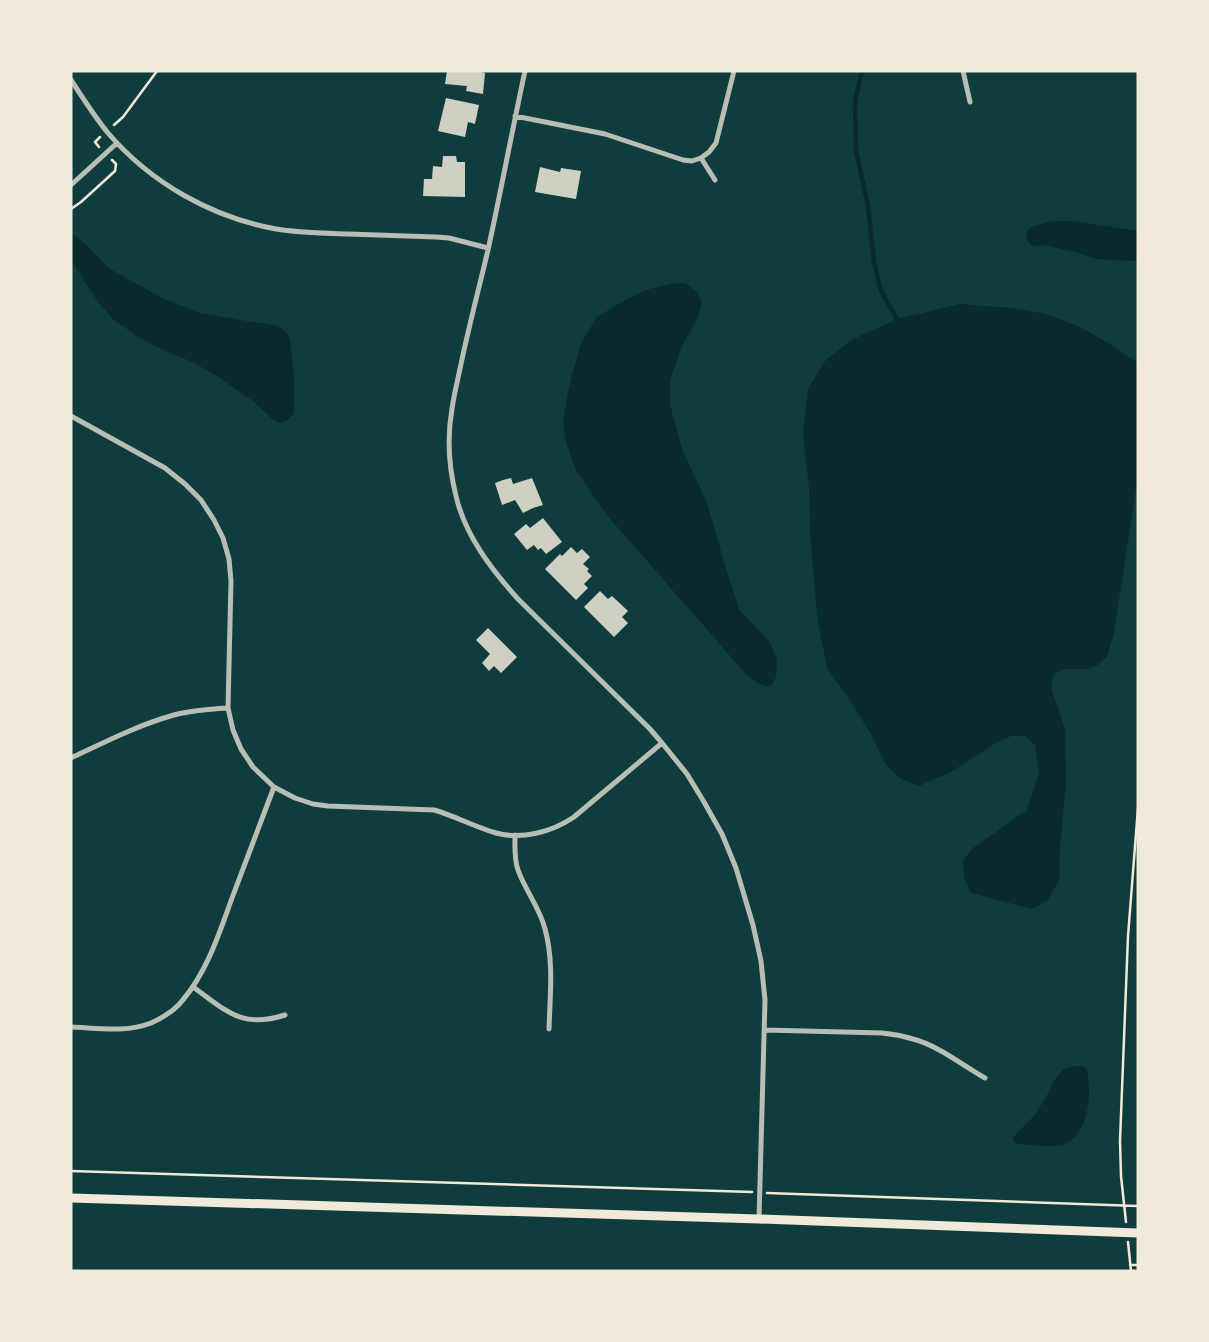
<svg xmlns="http://www.w3.org/2000/svg" width="1209" height="1342" viewBox="0 0 1209 1342" font-family="'Crimson Pro',serif">
  <style>
    .water { fill: #0a2a2b }
    .lines { fill: none; stroke-linecap: round; stroke-linejoin: round }
    .stream { stroke: #0a2a2b; stroke-width: 4.5 }
    .building { fill: #cfcfc3 }
    .path { stroke: #f1e9da; stroke-width: 2.5 }
    .minor { stroke: #b8beb3; stroke-width: 5 }
    .secondary { stroke: #f1e9da; stroke-width: 9 }
  </style>
  <rect width="100%" height="100%" fill="#0f3d3e"/>
  <!-- water -->
  <path class="water" d="M1056,221H1072L1138,231V260L1132,261L1096,259L1075,252L1043,245L1032,246C1014,227 1043,223 1056,221Z
    M71,235L76,236L88,247L110,269L162,298L199,313L278,326L287,333L290,340L294,377V413L287,421L280,423L271,418L254,402L220,378L193,362L165,351L138,337L113,319L98,302L71,260Z
    M685,283L698,293L702,303L697,319L682,346L670,380V405L682,449L707,503L728,575L740,611L769,641L777,659L776,677L771,686C761,688 753,679 745,673L606,514L576,470L566,442L563,423L569,387L581,343L597,317L627,299L649,289L670,284Z
    M960,304L1012,308L1046,314L1078,326L1105,341L1138,363V476L1114,633L1107,657L1098,665L1087,669H1064L1054,674L1052,681V691L1065,729L1066,784L1060,846L1059,880L1047,901L1032,909L971,893L964,877L963,860L973,848L1027,810L1039,773L1035,745L1025,736H1011L996,743L951,772L919,786L901,779L886,765L871,734L847,696L827,668L818,622L814,582L810,531L809,488L803,435L808,389L825,361L851,340L897,319Z
    M1073,1066H1081L1086,1068C1093,1089 1089,1137 1063,1145C1052,1148 1028,1144 1016,1144L1013,1140V1137L1035,1115L1046,1097L1055,1079L1064,1069Z"/>
  <g class="lines">
    <!-- stream -->
    <path class="stream" d="M862,71L855,101L856,151L868,206L874,262L881,291L897,319"/>
  </g>
  <!-- building -->
  <path class="building" d="M447,71H478L485,73L483,94L466,91L467,86L445,84Z
    M446,98L479,105L475,124L468,122L465,137L438,131Z
    M443,156H456L457,162H465V197L423,196L424,179H432L433,166L442,167Z
    M540,167L560,172L561,168L581,171L576,199L535,192Z
    M511,478L513,484L532,478L543,505L533,508L523,513L515,500L502,505L495,483L503,480Z
    M543,518L562,542L546,554L541,548L538,550L534,545L527,550L514,534L526,524L530,528Z
    M571,547L577,553L582,549L590,557L583,564L589,569L587,571L592,576L584,584L588,588L576,600L545,569L560,554L562,556Z
    M600,591L608,599L612,596L628,611L622,617L628,623L614,637L584,607Z
    M488,628L517,657L501,673L494,666L489,671L482,663L490,654L476,640Z"/>
  <g class="lines">
    <!-- path -->
    <path class="path" d="M114,125L123,117L157,71
      M99,147L95,142L100,137
      M71,209L81,202L115,171L116,164L112,160
      M71,1171L752,1192
      M767,1193L1138,1206
      M1126,1222L1121,1176L1120,1141L1128,936L1138,808
      M1128,1242L1131,1271
      M1130,1265H1138"/>
    <!-- minor -->
    <path class="minor" d="M525,71C512,131 501,191 488,250C479,288 469,326 461,364C458,379 454,394 452,409C447,437 449,468 456,496C465,535 491,569 518,599L650,729L662,743L687,774L704,802L722,834L736,868L753,925L761,961L765,1000L759,1219
      M963,71L970,102
      M71,80C83,98 94,116 108,133C151,183 211,217 276,229C300,233 324,233 348,234C377,235 407,236 436,237L449,238L488,248
      M515,116L605,134L683,160L692,161L701,158L709,152L716,143L734,71
      M701,158L715,180
      M71,185L117,143
      M71,416L165,468L185,484L201,500L214,520L223,538L229,559L231,581L228,708L233,730L241,749L253,767L274,787L295,798L313,804L328,806L434,810C455,816 475,827 496,833C522,840 552,832 574,817L662,743
      M71,758C105,742 138,725 174,715C192,710 210,709 228,708
      M515,835C515,847 514,859 518,870C525,890 540,908 545,929C554,961 550,996 549,1029
      M193,987C227,1011 241,1029 285,1015
      M71,1027C97,1028 126,1033 151,1023C162,1018 175,1010 182,1001C207,972 219,934 232,898C246,861 260,824 274,787
      M765,1030L882,1033C892,1034 903,1036 913,1039C939,1046 962,1065 985,1078"/>
    <!-- secondary -->
    <path class="secondary" d="M71,1198L759,1219L1138,1233"/>
  </g>
  <!-- border -->
  <rect width="1209" height="1342" fill="none" stroke="#f1e9da" stroke-width="145"/>
</svg>
